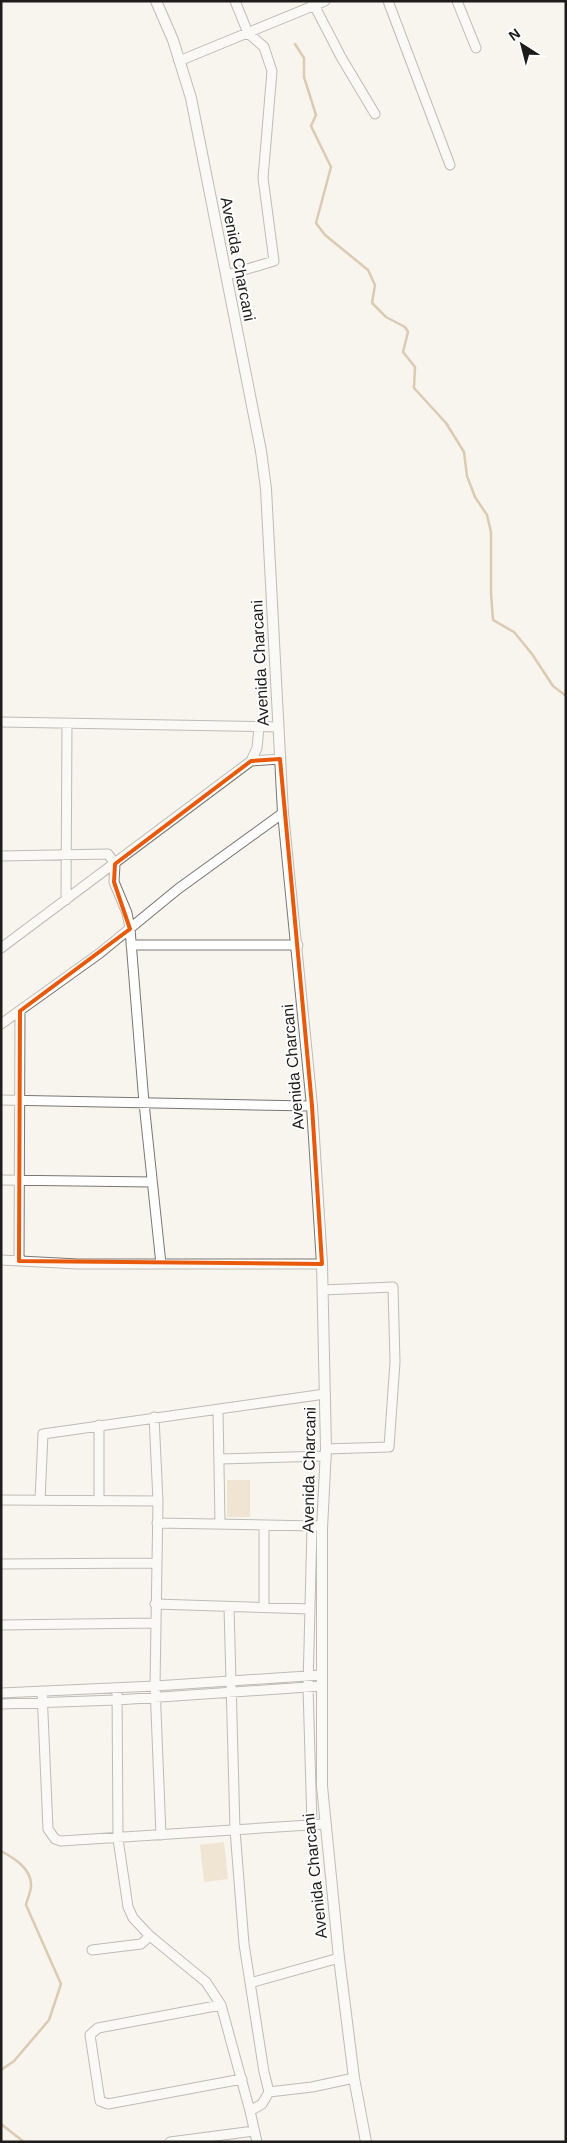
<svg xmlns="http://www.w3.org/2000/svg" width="567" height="2143" viewBox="0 0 567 2143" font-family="Arial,sans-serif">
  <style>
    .garden { fill: #e7d1b0 }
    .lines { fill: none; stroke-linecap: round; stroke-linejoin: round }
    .stream { stroke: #b99969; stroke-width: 2.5 }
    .minor-casing { stroke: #7a7671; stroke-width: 11 }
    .major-casing { stroke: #7a7671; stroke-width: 12 }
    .minor { stroke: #fff; stroke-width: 9 }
    .major { stroke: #fff; stroke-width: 10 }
    .marked { fill: none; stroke: #e8590c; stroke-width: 4; stroke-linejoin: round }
    .labels { text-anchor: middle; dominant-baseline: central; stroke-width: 4; stroke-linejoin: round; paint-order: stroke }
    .street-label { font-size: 16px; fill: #1d1c1a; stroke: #fff }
  </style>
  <rect width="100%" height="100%" fill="#f8f4ee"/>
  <!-- garden -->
  <path class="garden" d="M227,1480H250V1517H227Z
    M224,1842L228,1879L204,1882L200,1845Z"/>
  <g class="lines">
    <!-- stream -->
    <path class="stream" d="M295,44L304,58V77L316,115L311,126L331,167L316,223L325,235L368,270L375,285L372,303L386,317L405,327L408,332L403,352L415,367L414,388L446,423L464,452L467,476L475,497L487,515L491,532V593L493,620L514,632L532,654L553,686L566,696
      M1,1851C14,1858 32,1869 31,1886C31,1892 27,1899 26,1905L61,1984L49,2020L14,2061L1,2070
      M1,2124L24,2142"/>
    <defs>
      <path id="minor" d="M312,1L341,57L375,114
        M388,1L450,165
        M457,1L476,48
        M179,61L325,1
        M227,275L274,261L263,178L272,71L264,47L248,33L235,1
        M1,722L278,727
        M251,761L280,759
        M1,856L108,854L115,864L114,882L127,913L130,929L144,1103L161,1264
        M66,900L67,723
        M131,945H298
        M1,948L251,761L257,748L259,727
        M1,1024L100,953L178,889L283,813
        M1,1100L312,1106
        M1,1180L152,1182
        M1,1260L78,1264H322
        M19,1261L20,1011
        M323,1290L393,1287L395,1362L389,1447L326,1449
        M218,1410L220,1523
        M154,1417L158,1501L155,1686L161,1835
        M220,1459L326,1456
        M1,1500L158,1501
        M40,1500L43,1434L325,1394
        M99,1501V1425
        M157,1523L316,1526
        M264,1526V1606
        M312,1526L308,1687L312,1825
        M1,1564L156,1563
        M155,1604L310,1609
        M229,1607L235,1830L244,1944L264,2072L269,2092L262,2104L250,2111
        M1,1625L154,1623
        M117,1688L118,1839L128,1907L133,1918L150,1936L206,1982L221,2005L250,2111L257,2142
        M42,1691L48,1829L55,1839L61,1841L325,1824
        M1,1693L155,1686L322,1675
        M1,1704L117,1700L322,1686
        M92,1950L141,1944L150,1936
        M250,1983L339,1958
        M221,2005L98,2028L90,2035L100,2101L108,2104L242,2079
        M269,2092L312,2087L354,2078
        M170,2142L254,2131"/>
      <path id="major" d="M156,1L173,40L191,98L261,451L266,489L283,813L312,1106L322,1264L326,1449L322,1529V1786L339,1958L354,2078L366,2142"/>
    </defs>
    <!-- minor casing -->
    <use href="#minor" class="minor-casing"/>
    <!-- major casing -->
    <use href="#major" class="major-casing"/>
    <!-- minor -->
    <use href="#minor" class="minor"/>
    <!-- major -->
    <use href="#major" class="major"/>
  </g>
  <!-- marked area -->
  <path d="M0 0H567V2143H0ZM280,759L312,1106L322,1264L19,1261L20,1011L130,929L114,882L115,864L251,761Z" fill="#f8f4ee" fill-opacity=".55" fill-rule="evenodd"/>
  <path class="marked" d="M280,759L312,1106L322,1264L19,1261L20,1011L130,929L114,882L115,864L251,761Z"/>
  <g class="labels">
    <!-- street labels -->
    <g class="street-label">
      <text transform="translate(238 259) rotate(79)">Avenida Charcani</text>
      <text transform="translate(260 663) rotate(-93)">Avenida Charcani</text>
      <text transform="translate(293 1067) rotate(-95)">Avenida Charcani</text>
      <text transform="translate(309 1470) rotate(-89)">Avenida Charcani</text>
      <text transform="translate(315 1876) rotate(-96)">Avenida Charcani</text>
    </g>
  </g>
  <!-- border -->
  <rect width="567" height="2143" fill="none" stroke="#1d1c1a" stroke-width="5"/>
  <!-- north arrow -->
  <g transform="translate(522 45) rotate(324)" stroke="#ffffff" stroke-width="4" paint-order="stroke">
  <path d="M0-4L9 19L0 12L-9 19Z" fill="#1d1c1a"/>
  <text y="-8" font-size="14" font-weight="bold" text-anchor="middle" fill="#1d1c1a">N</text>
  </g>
</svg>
